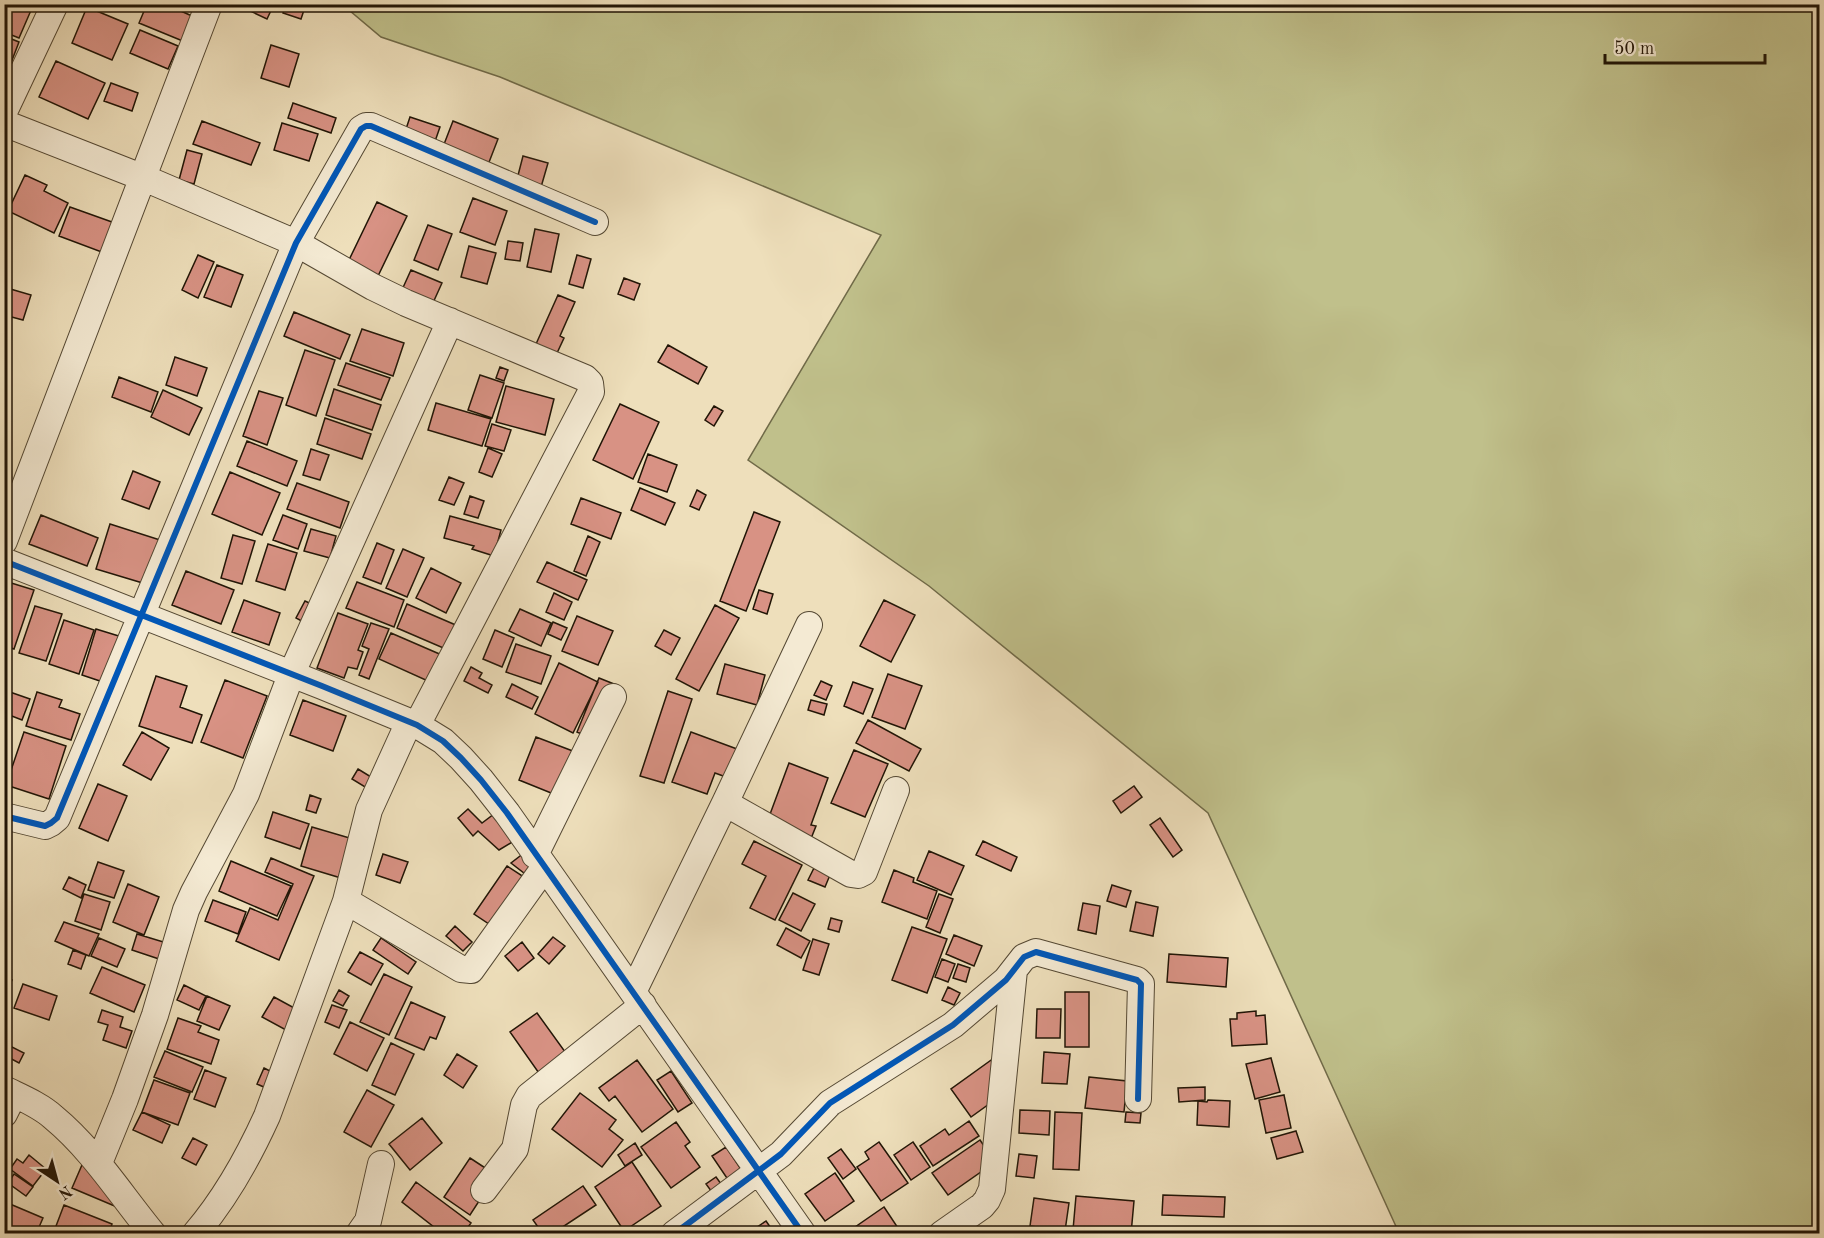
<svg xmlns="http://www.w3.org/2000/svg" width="1824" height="1238" viewBox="0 0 1824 1238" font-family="'Old Standard TT',serif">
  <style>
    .green { fill: #c0c08b; stroke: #706a48; stroke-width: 1.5 }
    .building { fill: #d89284; stroke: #211506; stroke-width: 1.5 }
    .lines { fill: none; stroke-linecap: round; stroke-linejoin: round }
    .street-casing { stroke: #544833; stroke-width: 28 }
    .street { stroke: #f4ead3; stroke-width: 26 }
    .cycleway-casing { stroke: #f4ead3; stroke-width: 10 }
    .cycleway { stroke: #0057b8; stroke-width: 6 }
  </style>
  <rect width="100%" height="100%" fill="#eedfbb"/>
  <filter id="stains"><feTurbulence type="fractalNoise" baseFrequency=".00333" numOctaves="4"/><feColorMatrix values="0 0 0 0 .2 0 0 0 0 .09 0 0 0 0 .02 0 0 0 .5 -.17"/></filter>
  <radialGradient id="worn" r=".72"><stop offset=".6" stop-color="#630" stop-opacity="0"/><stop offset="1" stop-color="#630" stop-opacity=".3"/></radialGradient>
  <!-- green -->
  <path class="green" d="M343,5H1819V1233H1399L1208,813L929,586L748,460L881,235L500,77L381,37Z"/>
  <!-- building -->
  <path class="building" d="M4,4H23L32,8L19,38L4,32Z
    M147,4H165L201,20L190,44L139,23Z
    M248,4H274L267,19L246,9Z
    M285,4H306L301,19L283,13Z
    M87,7L128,24L112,60L72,43Z
    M140,30L178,46L168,69L130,53Z
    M4,36L19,42L9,68L4,66Z
    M271,45L299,54L289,87L261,78Z
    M56,61L105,83L88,119L39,97Z
    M111,83L138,93L132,111L104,101Z
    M293,103L336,118L331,133L288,118Z
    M410,117L440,127L432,150L402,141Z
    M202,121L260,143L251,165L193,144Z
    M453,121L498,139L486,170L441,152Z
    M282,123L318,134L309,161L274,150Z
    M187,150L202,154L194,184L179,180Z
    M523,156L548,163L539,194L515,187Z
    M25,175L47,185L44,191L68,203L54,233L8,211Z
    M473,198L507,211L495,245L460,232Z
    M377,202L407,216L378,276L348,262Z
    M70,207L126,227L115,257L59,236Z
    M428,225L452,234L438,270L414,260Z
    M535,229L559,234L551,272L527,267Z
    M508,241L523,243L520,261L505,259Z
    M469,246L496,253L487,284L461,277Z
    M198,255L214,262L198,298L182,290Z
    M577,255L591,259L583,288L569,284Z
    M217,265L243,275L231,307L204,297Z
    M411,270L442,283L432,305L401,292Z
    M624,278L640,284L634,300L618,294Z
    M7,288L31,295L23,320L4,315V296Z
    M558,295L575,302L560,336L564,338L557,353L536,344Z
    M294,312L350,335L340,359L284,336Z
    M362,329L404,343L393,376L350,361Z
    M668,345L707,367L698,384L658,362Z
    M305,350L335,360L316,416L286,405Z
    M175,357L207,368L197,396L166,385Z
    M346,363L390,378L381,400L338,385Z
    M500,367L508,370L504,381L496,378Z
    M480,375L504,383L492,418L468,410Z
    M119,377L158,392L151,412L112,397Z
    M506,386L554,399L545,435L496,422Z
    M334,389L381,405L372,430L326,415Z
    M163,390L202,408L189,435L151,417Z
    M259,391L283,398L267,445L243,436Z
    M436,403L491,419L482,446L428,430Z
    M620,404L659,422L633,479L593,460Z
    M714,406L723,411L714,426L705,420Z
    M325,418L371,434L362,459L317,444Z
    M492,424L511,430L504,451L485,446Z
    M247,441L297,461L287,486L237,466Z
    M488,448L502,454L492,477L479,472Z
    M311,449L329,455L320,480L303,475Z
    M648,454L677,465L667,492L638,482Z
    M133,471L160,482L149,509L122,499Z
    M230,472L280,493L262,535L212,514Z
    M449,477L464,483L454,505L439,500Z
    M297,483L349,502L340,528L287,509Z
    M640,488L675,503L665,525L631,510Z
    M697,490L706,495L699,510L690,506Z
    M470,496L484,501L478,518L464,514Z
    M581,498L621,513L611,539L571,524Z
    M754,512L780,522L746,611L720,601Z
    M41,515L98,538L87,566L29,544Z
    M283,515L307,524L298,549L273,540Z
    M450,516L501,530L494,556L472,549L474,546L444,538Z
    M110,524L160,540L146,584L96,569Z
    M311,529L336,536L330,558L304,551Z
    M233,535L255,541L242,584L221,578Z
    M588,536L600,542L586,576L574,571Z
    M377,543L394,550L381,584L363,577Z
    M268,544L297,553L285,590L256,581Z
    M403,549L424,558L407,597L386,588Z
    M547,562L587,580L578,600L537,582Z
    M431,568L461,583L446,613L416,598Z
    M186,571L234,590L221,624L172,605Z
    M8,582L34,590L14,649L4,646V591Z
    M357,582L404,600L394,627L346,608Z
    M759,590L773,594L767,614L753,609Z
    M554,593L572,602L564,620L546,612Z
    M244,600L280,613L269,645L232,632Z
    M884,600L915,615L891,662L860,646Z
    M305,601L316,606L307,624L296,618Z
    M407,604L458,626L448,650L397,628Z
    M715,605L739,618L699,691L676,679Z
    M35,606L62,614L46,661L19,653Z
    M520,609L551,623L541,646L509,631Z
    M338,613L368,624L358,650L363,652L357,669L348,667L344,678L317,668Z
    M577,616L613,631L598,665L562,651Z
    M64,620L94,630L79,674L49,664Z
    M553,622L567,628L561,640L548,634Z
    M371,623L389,629L369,679L359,675L369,649L362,646Z
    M96,629L135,641L109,684L82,675Z
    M495,630L514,638L502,667L483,659Z
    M664,630L680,638L671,655L655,646Z
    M391,633L451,659L439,686L379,659Z
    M516,644L551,656L541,684L506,672Z
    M559,663L598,682L573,733L535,714Z
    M725,664L765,675L757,705L717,694Z
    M471,667L482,673L479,678L492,685L488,693L464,681Z
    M888,674L922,686L905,729L872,717Z
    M156,676L187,686L180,707L202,715L192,743L139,726Z
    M599,678L619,686L596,740L577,732Z
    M225,680L267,696L243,758L201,742Z
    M821,681L832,686L826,700L814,695Z
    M853,682L873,689L863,714L844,706Z
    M512,684L538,697L532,709L506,697Z
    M7,691L30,699L22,720L4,713V698Z
    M668,691L692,699L664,783L640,776Z
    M37,692L62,700L59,707L80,714L71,740L26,726Z
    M303,700L346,716L333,751L290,735Z
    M811,700L827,704L824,715L808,710Z
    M868,720L921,749L909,771L856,743Z
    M24,732L66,746L49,799L6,785Z
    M142,732L169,748L151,780L123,765Z
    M691,732L737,749L726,777L715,773L707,794L672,782Z
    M536,737L578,753L561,797L519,780Z
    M854,750L888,764L865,817L831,803Z
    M789,763L828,778L811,825L816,826L810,841L766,825Z
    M358,769L376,780L370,790L352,779Z
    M98,784L127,796L108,841L79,828Z
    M1134,786L1142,797L1121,813L1113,801Z
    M310,795L321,799L316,813L306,810Z
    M468,809L482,823L494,814L514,841L499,850L478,831L473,836L458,818Z
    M273,812L309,824L300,849L265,837Z
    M1160,818L1182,850L1173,857L1150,825Z
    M312,827L353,839L341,878L301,866Z
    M754,841L802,865L775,920L750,908L766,876L742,864Z
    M983,841L1017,857L1011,871L976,855Z
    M929,851L964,866L951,895L917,880Z
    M524,853L539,874L533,880L511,863Z
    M383,854L408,862L400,883L376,875Z
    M271,858L314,876L279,960L236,941L250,908L278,920L293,884L265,872Z
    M231,861L291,886L277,916L219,891Z
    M98,862L124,871L114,898L88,890Z
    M507,866L530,881L498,930L474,914Z
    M814,868L830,875L825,887L808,880Z
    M894,870L914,878L913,882L937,891L927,919L882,902Z
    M69,877L86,885L81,898L63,889Z
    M128,884L159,897L144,935L113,922Z
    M1112,885L1131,891L1126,907L1107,901Z
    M793,893L815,904L801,931L779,920Z
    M84,894L110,902L101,930L75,921Z
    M939,894L953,899L940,933L926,927Z
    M213,900L246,912L238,934L205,921Z
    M1136,902L1158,907L1153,936L1130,931Z
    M1083,903L1100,906L1096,934L1078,930Z
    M831,918L842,921L839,932L828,929Z
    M64,922L99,934L89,956L55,941Z
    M455,926L472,942L463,951L446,936Z
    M912,927L947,939L927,993L892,980Z
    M786,928L810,941L801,958L777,945Z
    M137,934L170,944L165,961L132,950Z
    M954,935L982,946L974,966L946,954Z
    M553,937L565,946L549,964L538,954Z
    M99,938L125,949L117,967L91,956Z
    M381,938L416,962L408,974L373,950Z
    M813,939L829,944L819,975L803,970Z
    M522,942L534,958L518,971L505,956Z
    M73,950L86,955L81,969L68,964Z
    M360,952L383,964L371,985L348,972Z
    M1169,954L1228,958L1226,987L1167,982Z
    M942,959L955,964L948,982L935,977Z
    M958,964L970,968L966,982L953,978Z
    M102,967L145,985L134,1012L90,993Z
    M384,974L412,987L389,1035L360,1022Z
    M4,977L12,980L6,994L4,993Z
    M23,984L57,996L49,1020L14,1008Z
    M184,985L206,996L199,1010L177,1000Z
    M948,987L960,993L954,1005L942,1000Z
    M339,990L349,996L343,1006L333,1001Z
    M1065,992H1089V1047H1065Z
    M207,996L230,1006L219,1030L197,1021Z
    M274,997L309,1016L297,1036L262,1017Z
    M411,1002L445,1017L436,1039L430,1037L424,1050L395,1038Z
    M332,1005L347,1010L339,1028L325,1022Z
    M1037,1009H1061L1060,1038H1036Z
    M102,1010L123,1017L120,1027L132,1031L126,1048L103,1040L108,1025L98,1022Z
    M1256,1011V1016L1265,1015L1267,1044L1232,1046L1230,1019H1237V1013Z
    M537,1013L576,1067L548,1086L510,1032Z
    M178,1018L201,1026L198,1032L219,1040L211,1064L167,1049Z
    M350,1022L384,1038L367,1071L334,1054Z
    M4,1043L24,1053L19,1063L4,1055Z
    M391,1043L414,1054L395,1095L372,1085Z
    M165,1051L203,1067L192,1092L154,1077Z
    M1044,1052L1070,1054L1067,1084L1042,1083Z
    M457,1054L477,1066L463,1088L444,1075Z
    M994,1058L1014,1086L971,1117L951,1089Z
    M1271,1058L1280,1092L1255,1099L1246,1064Z
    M637,1060L673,1109L642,1132L615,1096L609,1101L599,1088Z
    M264,1068L282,1077L275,1092L257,1084Z
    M205,1070L226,1078L215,1107L194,1099Z
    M671,1071L692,1103L678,1112L657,1080Z
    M1089,1077L1127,1081L1124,1112L1085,1108Z
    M154,1080L190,1093L178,1125L142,1112Z
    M1205,1087V1100L1179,1102L1178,1088Z
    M367,1090L394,1105L371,1147L344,1132Z
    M580,1093L616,1120L609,1129L623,1140L602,1167L552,1129Z
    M1284,1095L1291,1128L1266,1133L1259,1100Z
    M1208,1100L1230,1101L1229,1127L1197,1125L1198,1101L1207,1102Z
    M1020,1110L1050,1111L1049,1135L1019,1133Z
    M142,1112L170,1125L162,1143L133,1130Z
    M1055,1112L1082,1113L1079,1170L1053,1169Z
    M1126,1112L1141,1113L1140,1123L1125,1122Z
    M422,1118L442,1143L410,1170L389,1144Z
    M969,1121L979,1136L933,1166L920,1146L945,1129L949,1135Z
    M676,1122L690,1142L685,1146L700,1167L671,1188L641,1147Z
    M1296,1131L1303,1152L1277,1159L1271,1138Z
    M193,1138L207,1145L196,1165L182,1158Z
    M980,1140L995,1162L948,1195L932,1173Z
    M879,1142L908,1183L881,1201L857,1167L869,1159L865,1152Z
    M913,1142L930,1167L911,1180L894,1155Z
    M635,1143L642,1155L625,1166L618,1155Z
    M726,1147L749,1181L735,1190L712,1156Z
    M841,1149L856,1169L843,1179L828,1158Z
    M1019,1154L1037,1156L1034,1178L1016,1176Z
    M29,1155L46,1169L33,1186L10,1169L17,1159L23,1163Z
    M85,1158L124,1210L72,1188Z
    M470,1158L496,1175L470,1215L444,1197Z
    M632,1162L661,1206L624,1231L595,1187Z
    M835,1173L854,1201L825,1221L805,1194Z
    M14,1174L33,1187L26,1196L8,1183Z
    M716,1177L727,1192L717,1199L706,1184Z
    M416,1182L471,1223L463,1234H443L402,1202Z
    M583,1186L596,1205L552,1234H543L533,1220Z
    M1163,1195L1225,1197L1224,1217L1162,1215Z
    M1076,1196L1134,1201L1131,1234L1073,1230Z
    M1034,1198L1069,1203L1065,1231L1030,1226Z
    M10,1204L43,1218L36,1234H4V1215Z
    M64,1205L112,1224L109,1234H53Z
    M884,1207L902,1234H845Z
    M766,1221L775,1234H747Z"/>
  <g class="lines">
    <defs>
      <path id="street" d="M4,112L55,4
        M4,123L144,178L296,243L373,287L406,303L585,378L590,383L591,392L417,725
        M4,541L209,4
        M4,561L322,686L417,725L443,741L461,758L481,780L507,813L803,1234
        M725,803L851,874L858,875L864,872L896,790
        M4,816L45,826L51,823L57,818L296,243L361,129L366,126H371L595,222
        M535,855L613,697
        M346,901L461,969L471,970L544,868
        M633,992L725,803L809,625
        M4,1089C20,1097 40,1105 53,1117C93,1150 120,1194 153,1234
        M4,1114L14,1094
        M99,1163L125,1099L155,1015L186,910L194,892L246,794L291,675L450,321
        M484,1190L515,1149L524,1105L529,1096L643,1005
        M195,1234C225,1199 248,1158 267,1116L346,901L369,810L409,722
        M359,1234L368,1221L381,1164
        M674,1234L781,1154L830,1103L953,1025L1006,980L1024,957L1036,952L1137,980L1141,984L1138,1099
        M942,1234L982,1206L987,1200L992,1189L1014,970"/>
    </defs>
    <!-- street casing -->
    <use href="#street" class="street-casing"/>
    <!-- street -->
    <use href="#street" class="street"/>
    <defs>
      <path id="cycleway" d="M4,561L322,686L417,725L443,741L461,758L481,780L507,813L803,1234
        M4,816L45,826L51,823L57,818L296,243L361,129L366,126H371L595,222
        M674,1234L781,1154L830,1103L953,1025L1006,980L1024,957L1036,952L1137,980L1141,984L1138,1099"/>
    </defs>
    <!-- cycleway casing -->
    <use href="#cycleway" class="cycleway-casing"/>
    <!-- cycleway -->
    <use href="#cycleway" class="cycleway"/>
  </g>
  <!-- margin -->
  <rect width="1824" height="1238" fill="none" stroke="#eedfbb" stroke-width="24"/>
  <rect x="6" y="6" width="1812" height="1226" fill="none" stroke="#211506" stroke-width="3"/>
  <rect x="12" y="12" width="1800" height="1214" fill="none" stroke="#211506" stroke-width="1.5"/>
  <!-- north arrow -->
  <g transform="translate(57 1181) rotate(144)" stroke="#f4ead3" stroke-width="4.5" paint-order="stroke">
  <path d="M0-4.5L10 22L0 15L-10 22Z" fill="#211506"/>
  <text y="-9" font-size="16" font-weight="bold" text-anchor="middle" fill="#211506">N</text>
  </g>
  <!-- scale -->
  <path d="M1605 54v9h160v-9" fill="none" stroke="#211506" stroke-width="3"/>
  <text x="1614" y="54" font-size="18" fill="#211506" stroke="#f4ead3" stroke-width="4.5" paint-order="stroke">50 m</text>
  <rect width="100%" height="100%" filter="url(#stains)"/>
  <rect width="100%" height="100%" fill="url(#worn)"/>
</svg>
